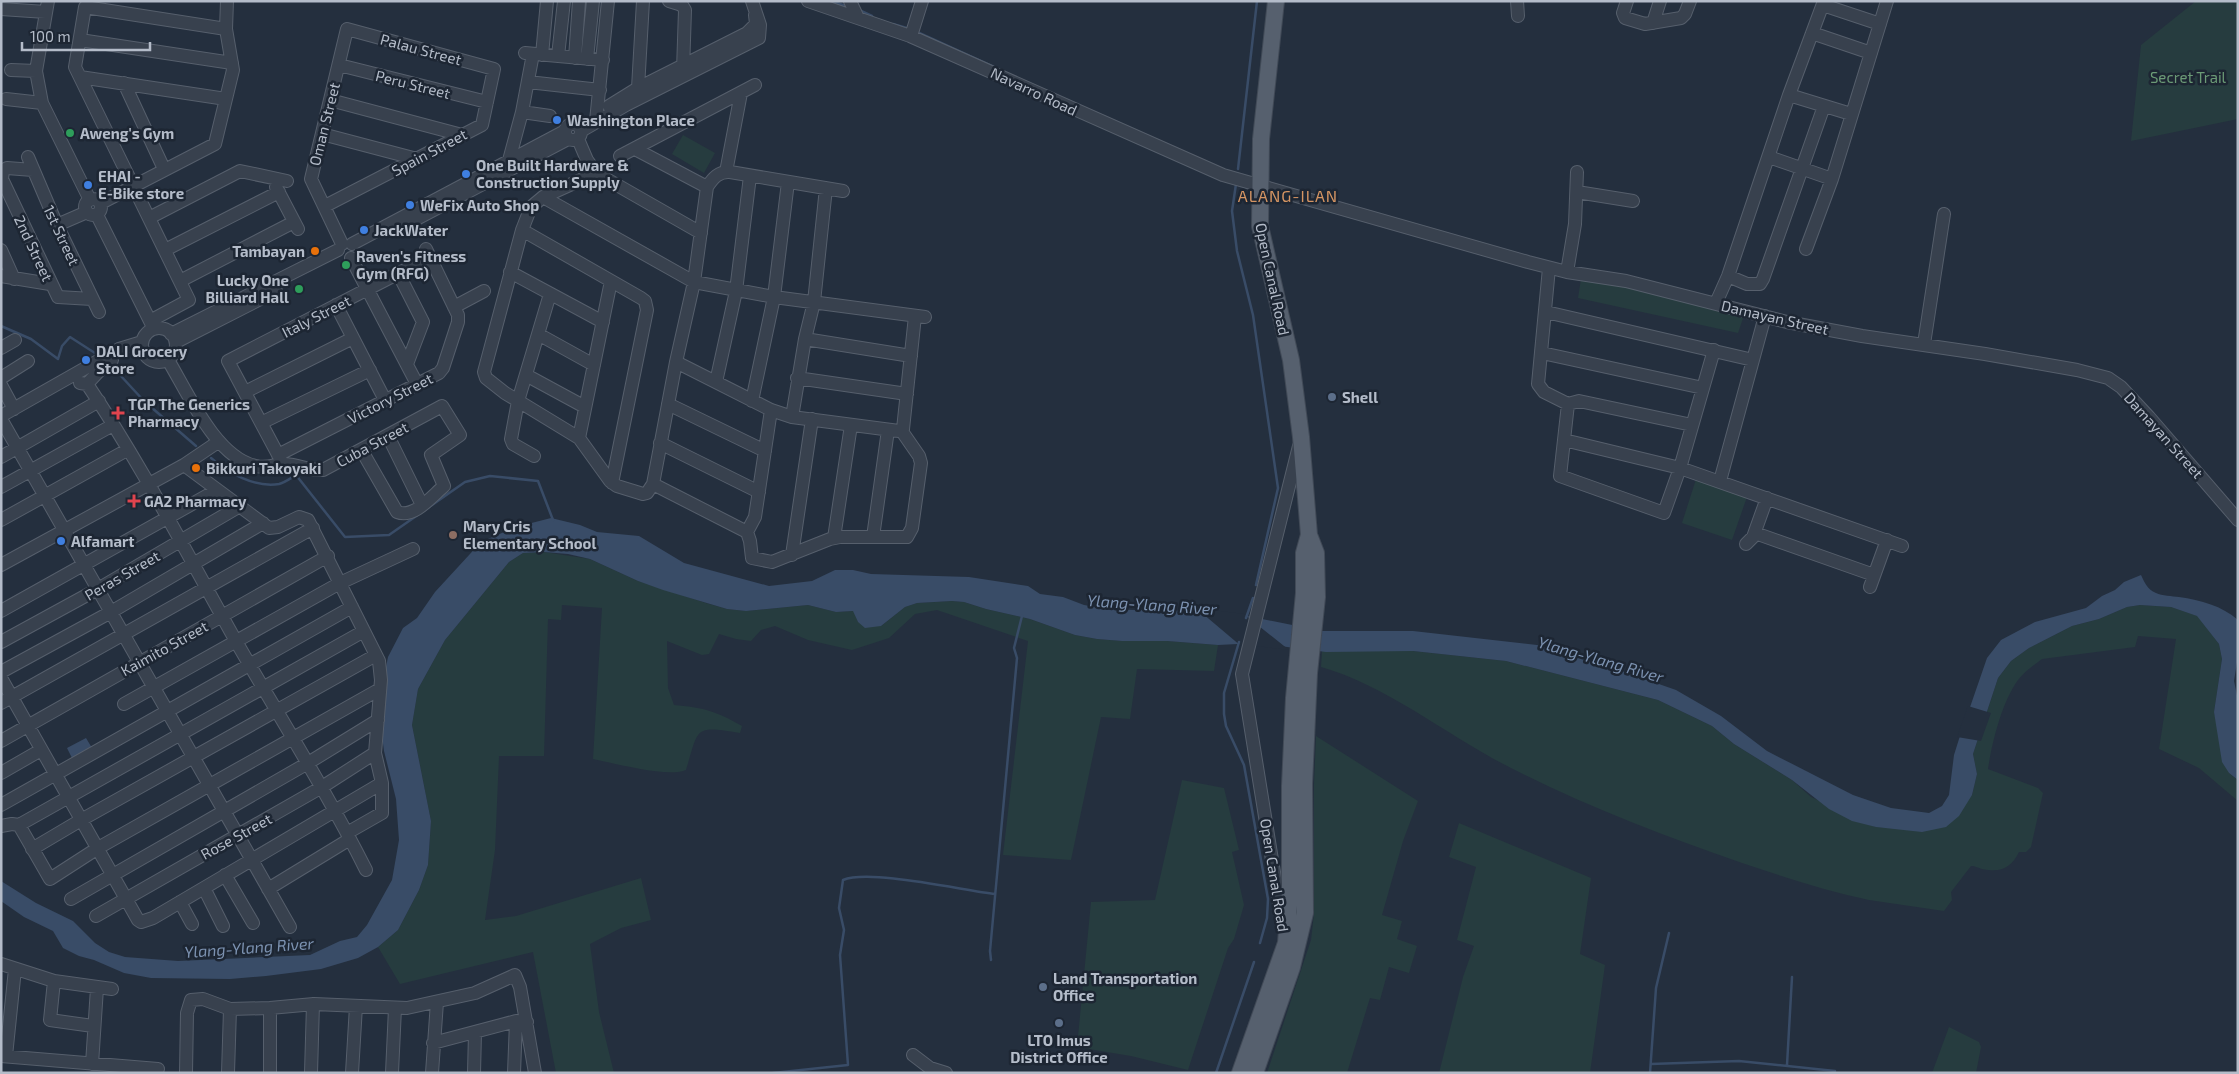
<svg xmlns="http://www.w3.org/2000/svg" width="2239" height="1074" viewBox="0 0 2239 1074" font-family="'Exo 2',sans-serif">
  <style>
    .green { fill: #263c3f }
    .water { fill: #394c67 }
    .pier { fill: #242f3e }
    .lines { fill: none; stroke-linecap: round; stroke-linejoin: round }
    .stream { stroke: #394c67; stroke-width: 2.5 }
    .minor-casing { stroke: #565f6c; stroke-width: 14 }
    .major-casing { stroke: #414a57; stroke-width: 18 }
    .minor { stroke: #38414e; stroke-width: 12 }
    .major { stroke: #56606e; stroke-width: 16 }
    .shop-dot { fill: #3f7fe0; stroke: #1d2633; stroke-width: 2 }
    .leisure-dot { fill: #2e9e5b; stroke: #1d2633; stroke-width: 2 }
    .food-dot { fill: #e8710a; stroke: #1d2633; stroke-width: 2 }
    .service-dot { fill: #5c6f8a; stroke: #1d2633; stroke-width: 2 }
    .health-dot { fill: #e0444e; stroke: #1d2633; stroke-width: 2 }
    .education-dot { fill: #8d6e63; stroke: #1d2633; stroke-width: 2 }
    .labels { text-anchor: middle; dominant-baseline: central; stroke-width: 5; stroke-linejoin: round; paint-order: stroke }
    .street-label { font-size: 15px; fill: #b4bcc9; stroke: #1d2633 }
    .park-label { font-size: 15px; fill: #6b9a76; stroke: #1d2633 }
    .poi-label { font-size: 15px; font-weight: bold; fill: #b4bcc9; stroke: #1d2633; text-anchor: start }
    .neighbourhood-label { font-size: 16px; letter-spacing: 1px; fill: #d59563; stroke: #1d2633 }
    .water-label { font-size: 16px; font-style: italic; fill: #7c92b1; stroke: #1d2633 }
  </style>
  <rect width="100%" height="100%" fill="#242f3e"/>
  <!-- green -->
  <path class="green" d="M2196,1H2238V119L2131,141L2141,45Z
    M683,135L715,153L704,173L672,154Z
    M1581,279L1627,286L1744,315L1738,333L1578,298Z
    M1697,476L1748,494L1732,540L1682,523Z
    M544,552L590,559L638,581L706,603L727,609L746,611L808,605L836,612L854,611L858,622L881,626L905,607L917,603L952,601L964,602L986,609L1030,619L1075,635L1097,639L1122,641H1167L1218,645L1214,671L1137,669L1130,719L1101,717L1071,860L1003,855L1028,641L937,610L915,614L889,638L852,650L808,640L775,626L761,630L751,641L736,639L719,634L709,654L702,655L667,641L668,688L674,705C702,707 718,712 742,726L740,733C693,725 699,728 686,770C668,778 614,763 593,759L602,608L562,605L561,620L548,619L544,756H499L495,850L485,920L516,916L641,878L651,920L621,928L590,944L599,1012L614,1073H556L533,952L400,984L378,947L398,930L419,890L428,865L431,821L412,725L418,689L445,640L509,562L523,553Z
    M2140,605L2171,607L2198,616L2219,644L2222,659L2214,712L2229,773L2238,780V801L2199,768L2159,749L2176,639L2138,636L2135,647L2042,659C2034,665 2025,671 2018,680C2002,702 1992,742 1988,769L2038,788L2043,793L2031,847L2026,852H2019C2011,868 2001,873 1982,869C1978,868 1976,866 1971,866L1951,892L1952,900L1944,911C1919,907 1894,904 1869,900C1826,891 1784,877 1742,863C1664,836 1585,806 1511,768C1449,737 1388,686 1321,667L1322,651H1413L1506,661L1658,700L1712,726L1734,744L1792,780L1811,797L1876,827L1898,828L1972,795L1977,774L1973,754L1998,678L2011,661L2029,648L2072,626L2099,619L2127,607Z
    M1316,736L1418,801L1403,841L1382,915L1402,921L1397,939L1417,946L1409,973L1389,967L1380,1000L1370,998L1347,1073H1267L1311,940L1314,914V784Z
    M1182,780L1224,788L1239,850L1232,852L1244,905L1234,939L1228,948L1188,1070L1131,1056L1077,1047L1091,902L1155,900Z
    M1459,823L1591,878L1580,954L1605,965L1590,1073H1439L1463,977L1474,946L1457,940L1476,867L1449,857Z
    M1949,1027L1979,1042L1981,1047L1976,1073H1932Z"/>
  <!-- water -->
  <path class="water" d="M551,518L580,525L597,532L639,536L684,563L769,586L812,581L835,570H853L871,574L969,577L1028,586L1040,594L1063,597L1084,605L1101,608L1133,610L1204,611L1237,614L1322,631H1413L1537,645L1616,669L1676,690L1721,716L1767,751L1853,795L1891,808L1929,813L1942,806L1949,795L1954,755L1959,739L1987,658L2001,640L2035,622L2086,608L2102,596L2115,590L2124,582L2141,575C2145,583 2147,589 2156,593C2162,596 2172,596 2179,597C2201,600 2222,606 2238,620V656L2234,681L2238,700V780L2229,773L2222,762L2214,712L2222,659L2219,644L2197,616L2171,607L2140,605L2127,607L2099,619L2072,626L2029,648L2011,661L1998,678L1973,754L1977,774L1972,795L1959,816L1946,827L1922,832L1876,827L1852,821L1829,809L1792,780L1734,744L1712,726L1658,700L1506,661L1413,651L1326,652L1257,643L1218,645L1167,641H1122L1097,639L1075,635L1030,619L986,609L964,602L952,601L917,603L905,607L881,626L865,628L858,622L853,611L836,612L808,605L746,611L727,609L663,590L638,581L590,559L568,554L544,552L523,553L509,562L445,640L418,689L412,725L431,821L428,865L419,890L398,930L378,947L358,958L321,969L266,976L230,979L151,978L124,973L94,960L79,956L63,948L53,931L24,917L1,901V881L36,903L73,921L95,943L109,952L125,957L178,961L310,955L340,941L357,937L367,925L392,880L399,840L396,799L384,751L381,728L383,682L388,657L403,628L417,618L435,592L481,542L516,527Z
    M86,738L92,748L72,758L67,748Z"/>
  <!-- pier -->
  <path class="pier" d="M1196,608L1244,614L1289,650L1257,646H1241Z
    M1968,706L1991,713L1981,741L1957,737Z"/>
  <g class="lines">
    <!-- stream -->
    <path class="stream" d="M831,1L849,7
      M859,10L872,16
      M893,24L910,29
      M917,32L994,67
      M1238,169L1257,1
      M1236,184L1232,211L1237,251L1253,315L1278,488L1256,585
      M1,326L31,339L58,359L62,346L70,337L98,355
      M120,375L144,401L196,446
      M211,458C228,473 255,488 279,484C284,483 291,478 296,475L345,537L389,535L465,482L490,476L538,481L553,520
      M1246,618L1253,598
      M1239,642L1224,693V714L1226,726L1244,765L1268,899L1267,918L1260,943
      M991,960L990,951L1017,658L1014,648L1022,616
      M1651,1064L1739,1061L1835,1071
      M1787,1065L1792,977
      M773,1073L848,1065L840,955L844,930L839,908L843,880C870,869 961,890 995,894
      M1216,1073L1254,962
      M1650,1073L1656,988L1669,933"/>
    <defs>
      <path id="minor" d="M48,1L36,71L42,103L90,200
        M669,1L682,5L685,10L683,70
        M808,1L910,36L1223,175L1528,262L1567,272L1626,281L1787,322L1862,336L1985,354L2077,370L2108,378L2121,387L2149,417L2238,520
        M850,1L858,18
        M1517,1L1518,16
        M1627,1L1623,13L1625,18L1645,24L1681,18L1685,14L1690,1
        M1823,5L1880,24
        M1,9L46,12
        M1653,23L1660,1
        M1812,33L1871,53
        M911,36L922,1
        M80,40L232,63
        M525,53L603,60
        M542,55L547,1
        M558,56L564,1
        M575,58L579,1
        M587,59L593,1
        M339,65L487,102
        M11,70L36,71
        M80,77L226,99
        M528,82L600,90
        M124,83L164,169
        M638,88L643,1
        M1789,95L1851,114
        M6,99L42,103
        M330,100L462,135
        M609,106L638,88L747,33L756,24L755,15
        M522,112L550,116
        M596,121L608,1
        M565 132a8 8 0 1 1 16 0a8 8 0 1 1-16 0Z
        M581,131L626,105L759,38L760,25L752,1
        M322,134L417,159
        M578,139L587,160L596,173L701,233
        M635,149L707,187
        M620,156L755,85
        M28,157L57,225L99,312
        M1769,157L1832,179
        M508,164L522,112L533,54
        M33,170L7,168L3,170L2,179L58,297L92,299
        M726,172L741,93
        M596,173L543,197L531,207L522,230L484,372L486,378L505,393L579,438L610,481L617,486L643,494L647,493L653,484
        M276,187L298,229
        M826,188L814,302L805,339L792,417L899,431L903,429L915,316
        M843,191L730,172C719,171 713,178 707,187L694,282L676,362L653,484L747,532L750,541L752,558L772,562L830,539L840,537H907L912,528L921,463L919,456L901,430
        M1577,192L1633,201
        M543,197L694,282L774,297L925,317
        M85 207a8 8 0 1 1 16 0a8 8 0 1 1-16 0Z
        M101,203L215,144L233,70L226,29L227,1
        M325,206L482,125L494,69L347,29L311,179L342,244
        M97,215L154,329
        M149,218L240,171L287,181
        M57,225L87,212
        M405,225L568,139
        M522,230L641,298L645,301L647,310L612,483
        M352,244L565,131
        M1806,249L1832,179L1887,1
        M1,250L14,279
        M165,250L279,192
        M351,258L417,384
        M1549,268L1538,384L1544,392L1568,404L1579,401L1692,425
        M510,272L603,322
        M1567,272L1575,224L1577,172
        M398,273L423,322L407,364
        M1,276L50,284
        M1728,276L1747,284H1760L1763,279L1824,106
        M180,281L294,222
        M1716,303L1728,276L1789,95L1824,1
        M336,305L385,400
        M454,307L484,291
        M1546,312L1753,360
        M150,321L189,300L75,67L85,7L226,29
        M142 345a17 17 0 1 1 34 0a17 17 0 1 1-34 0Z
        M171,334L338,250
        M538,334L594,365
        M805,339L911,356
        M176,342L276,291
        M1924,344L1944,214
        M1,348L15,340
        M1542,353L1703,388
        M168,360C188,393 216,458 256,466C266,469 276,464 286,464C299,465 310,471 323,470L442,406L460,435L431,455L444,486C432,496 414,519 397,512L362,451
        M676,362L771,410L792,417
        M526,375L585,407
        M1,378L28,361
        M797,378L907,394
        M716,382L736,291L750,176
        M80,383L87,384L101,369L112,360
        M87,384C143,467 188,556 237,643C280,718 327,792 366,870
        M1,385L14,409
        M245,392L353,338
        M752,401L774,297L788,182
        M668,404L765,451
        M1568,404L1560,476L1664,513L1680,468L1714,350
        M1,416L119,349L142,342
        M1,419L290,927
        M261,423L370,370
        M388,436L422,505
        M579,438L611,281
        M1564,440L1680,468L1902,546
        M660,443L759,492
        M278,455L439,373L443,368L458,322V315L426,249
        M534,456L513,444L511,439L518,401L550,294
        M1,457L99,401
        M283,464L228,361L430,257
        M184,465L269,528L278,527L299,517L308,520L379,661L381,680L375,753L382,783V813L347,833
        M1720,481L1765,316
        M1,487L113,425
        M1,520L127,450
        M747,532L755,517L771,410
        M1755,533L1874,575
        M873,537L888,430
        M834,538L851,425
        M1746,544L1753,537L1767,498
        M792,555L812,419
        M1,565L184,465L218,442
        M1870,587L1887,540
        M1,611L217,490
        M1,642L98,589L240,506
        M1,672L111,612L263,523
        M1,678L138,920L141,922L153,918L382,783
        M1,703L313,528
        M124,704L340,583L413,549
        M1,741L328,556
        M1,773L41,750
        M1,805L352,607
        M19,825L364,631
        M1,826L12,824L19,825L50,879L98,848L380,689
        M32,849L81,820L376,655
        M225,875L253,923
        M204,888L223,926
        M268,889L350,839
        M71,899L308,763L378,720
        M180,902L192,924
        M96,916L322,787L375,753
        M1283,928L1242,674L1299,446
        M1,964L54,981L112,989
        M54,981L50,1020L93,1026
        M433,1043L516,1021L527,1022
        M913,1055L930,1068L946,1073
        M1,1056L158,1069
        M6,1056L15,969
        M92,1064L97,988
        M186,1073L187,1013L191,1000L203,999L230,1009L270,1008L314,1004L407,1008L475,993L515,975L520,987L535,1073
        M228,1073L230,1009
        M270,1073V1008
        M311,1073L313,1004
        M352,1073L356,1006
        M392,1073L395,1008
        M432,1073L437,1002
        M474,1073L475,1033
        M514,1073L516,1021"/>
      <path id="major" d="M1240,1073L1286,943L1290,892V786L1294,698L1304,593V553L1309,535
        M1255,1073L1292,967L1305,913L1304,784L1309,673L1317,597L1316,553L1309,535L1301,437L1291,360L1260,226L1261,139L1276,1"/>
    </defs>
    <!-- minor casing -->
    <use href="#minor" class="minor-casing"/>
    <!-- major casing -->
    <use href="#major" class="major-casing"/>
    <!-- minor -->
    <use href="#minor" class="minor"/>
    <!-- major -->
    <use href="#major" class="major"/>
  </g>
  <!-- markers -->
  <g class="shop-dot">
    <circle cx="557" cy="120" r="5"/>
    <circle cx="466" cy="174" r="5"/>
    <circle cx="88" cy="185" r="5"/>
    <circle cx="410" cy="205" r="5"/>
    <circle cx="364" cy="230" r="5"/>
    <circle cx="86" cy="360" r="5"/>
    <circle cx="61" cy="541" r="5"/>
  </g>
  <g class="leisure-dot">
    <circle cx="70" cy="133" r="5"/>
    <circle cx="346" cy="265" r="5"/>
    <circle cx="299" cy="289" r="5"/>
  </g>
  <g class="food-dot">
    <circle cx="315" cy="251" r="5"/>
    <circle cx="196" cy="468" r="5"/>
  </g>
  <g class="service-dot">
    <circle cx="1332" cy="397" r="5"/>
    <circle cx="1043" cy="987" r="5"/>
    <circle cx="1059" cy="1023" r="5"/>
  </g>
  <g class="health-dot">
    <path d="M115.5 405.5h5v5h5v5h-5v5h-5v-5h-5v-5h5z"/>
    <path d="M131.5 493.5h5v5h5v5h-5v5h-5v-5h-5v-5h5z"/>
  </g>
  <circle class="education-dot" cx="453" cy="535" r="5"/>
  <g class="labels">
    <!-- street labels -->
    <g class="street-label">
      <text transform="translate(421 49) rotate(15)">Palau Street</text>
      <text transform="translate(413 84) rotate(14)">Peru Street</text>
      <text transform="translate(1034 91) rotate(25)">Navarro Road</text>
      <text transform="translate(324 124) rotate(-76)">Oman Street</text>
      <text transform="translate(429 152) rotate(-28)">Spain Street</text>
      <text transform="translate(62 235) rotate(65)">1st Street</text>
      <text transform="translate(34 248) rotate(65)">2nd Street</text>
      <text transform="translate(1273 279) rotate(78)">Open Canal Road</text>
      <text transform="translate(316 316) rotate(-27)">Italy Street</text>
      <text transform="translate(1775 317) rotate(13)">Damayan Street</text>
      <text transform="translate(390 398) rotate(-27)">Victory Street</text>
      <text transform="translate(2164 435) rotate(48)">Damayan Street</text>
      <text transform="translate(372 444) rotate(-28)">Cuba Street</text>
      <text transform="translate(122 575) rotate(-30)">Peras Street</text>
      <text transform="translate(164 648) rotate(-29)">Kaimito Street</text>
      <text transform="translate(236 836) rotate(-29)">Rose Street</text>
      <text transform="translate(1275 875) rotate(81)">Open Canal Road</text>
    </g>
    <!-- park labels -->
    <g class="park-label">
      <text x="2188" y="77">Secret Trail</text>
    </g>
    <!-- poi labels -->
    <g class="poi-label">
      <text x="567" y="120">Washington Place</text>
      <text x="80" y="133">Aweng's Gym</text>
      <text x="476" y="165">One Built Hardware &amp;<tspan x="476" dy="17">Construction Supply</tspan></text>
      <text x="98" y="176">EHAI -<tspan x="98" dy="17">E-Bike store</tspan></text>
      <text x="420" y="205">WeFix Auto Shop</text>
      <text x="374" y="230">JackWater</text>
      <text x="305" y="251" text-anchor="end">Tambayan</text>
      <text x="356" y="256">Raven's Fitness<tspan x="356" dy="17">Gym (RFG)</tspan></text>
      <text x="289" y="280" text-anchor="end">Lucky One<tspan x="289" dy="17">Billiard Hall</tspan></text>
      <text x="96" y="351">DALI Grocery<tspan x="96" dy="17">Store</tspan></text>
      <text x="1342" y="397">Shell</text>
      <text x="128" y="404">TGP The Generics<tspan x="128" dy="17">Pharmacy</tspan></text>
      <text x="206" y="468">Bikkuri Takoyaki</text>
      <text x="144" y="501">GA2 Pharmacy</text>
      <text x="463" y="526">Mary Cris<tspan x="463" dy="17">Elementary School</tspan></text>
      <text x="71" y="541">Alfamart</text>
      <text x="1053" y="978">Land Transportation<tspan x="1053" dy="17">Office</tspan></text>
      <text x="1059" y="1040" text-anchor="middle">LTO Imus<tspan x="1059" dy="17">District Office</tspan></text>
    </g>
    <!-- neighbourhood labels -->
    <g class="neighbourhood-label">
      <text x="1288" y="195">ALANG-ILAN</text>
    </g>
    <!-- water labels -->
    <g class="water-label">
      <text transform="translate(1152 604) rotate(4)">Ylang-Ylang River</text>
      <text transform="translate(1601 659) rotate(16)">Ylang-Ylang River</text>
      <text transform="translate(249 947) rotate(-4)">Ylang-Ylang River</text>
    </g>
  </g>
  <!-- border -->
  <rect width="2239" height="1074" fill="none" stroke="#b4bcc9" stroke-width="5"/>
  <!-- scale -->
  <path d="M22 42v8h128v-8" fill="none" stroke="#b4bcc9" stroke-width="2.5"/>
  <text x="30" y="42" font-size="15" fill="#b4bcc9" stroke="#1d2633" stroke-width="4" paint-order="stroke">100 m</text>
</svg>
